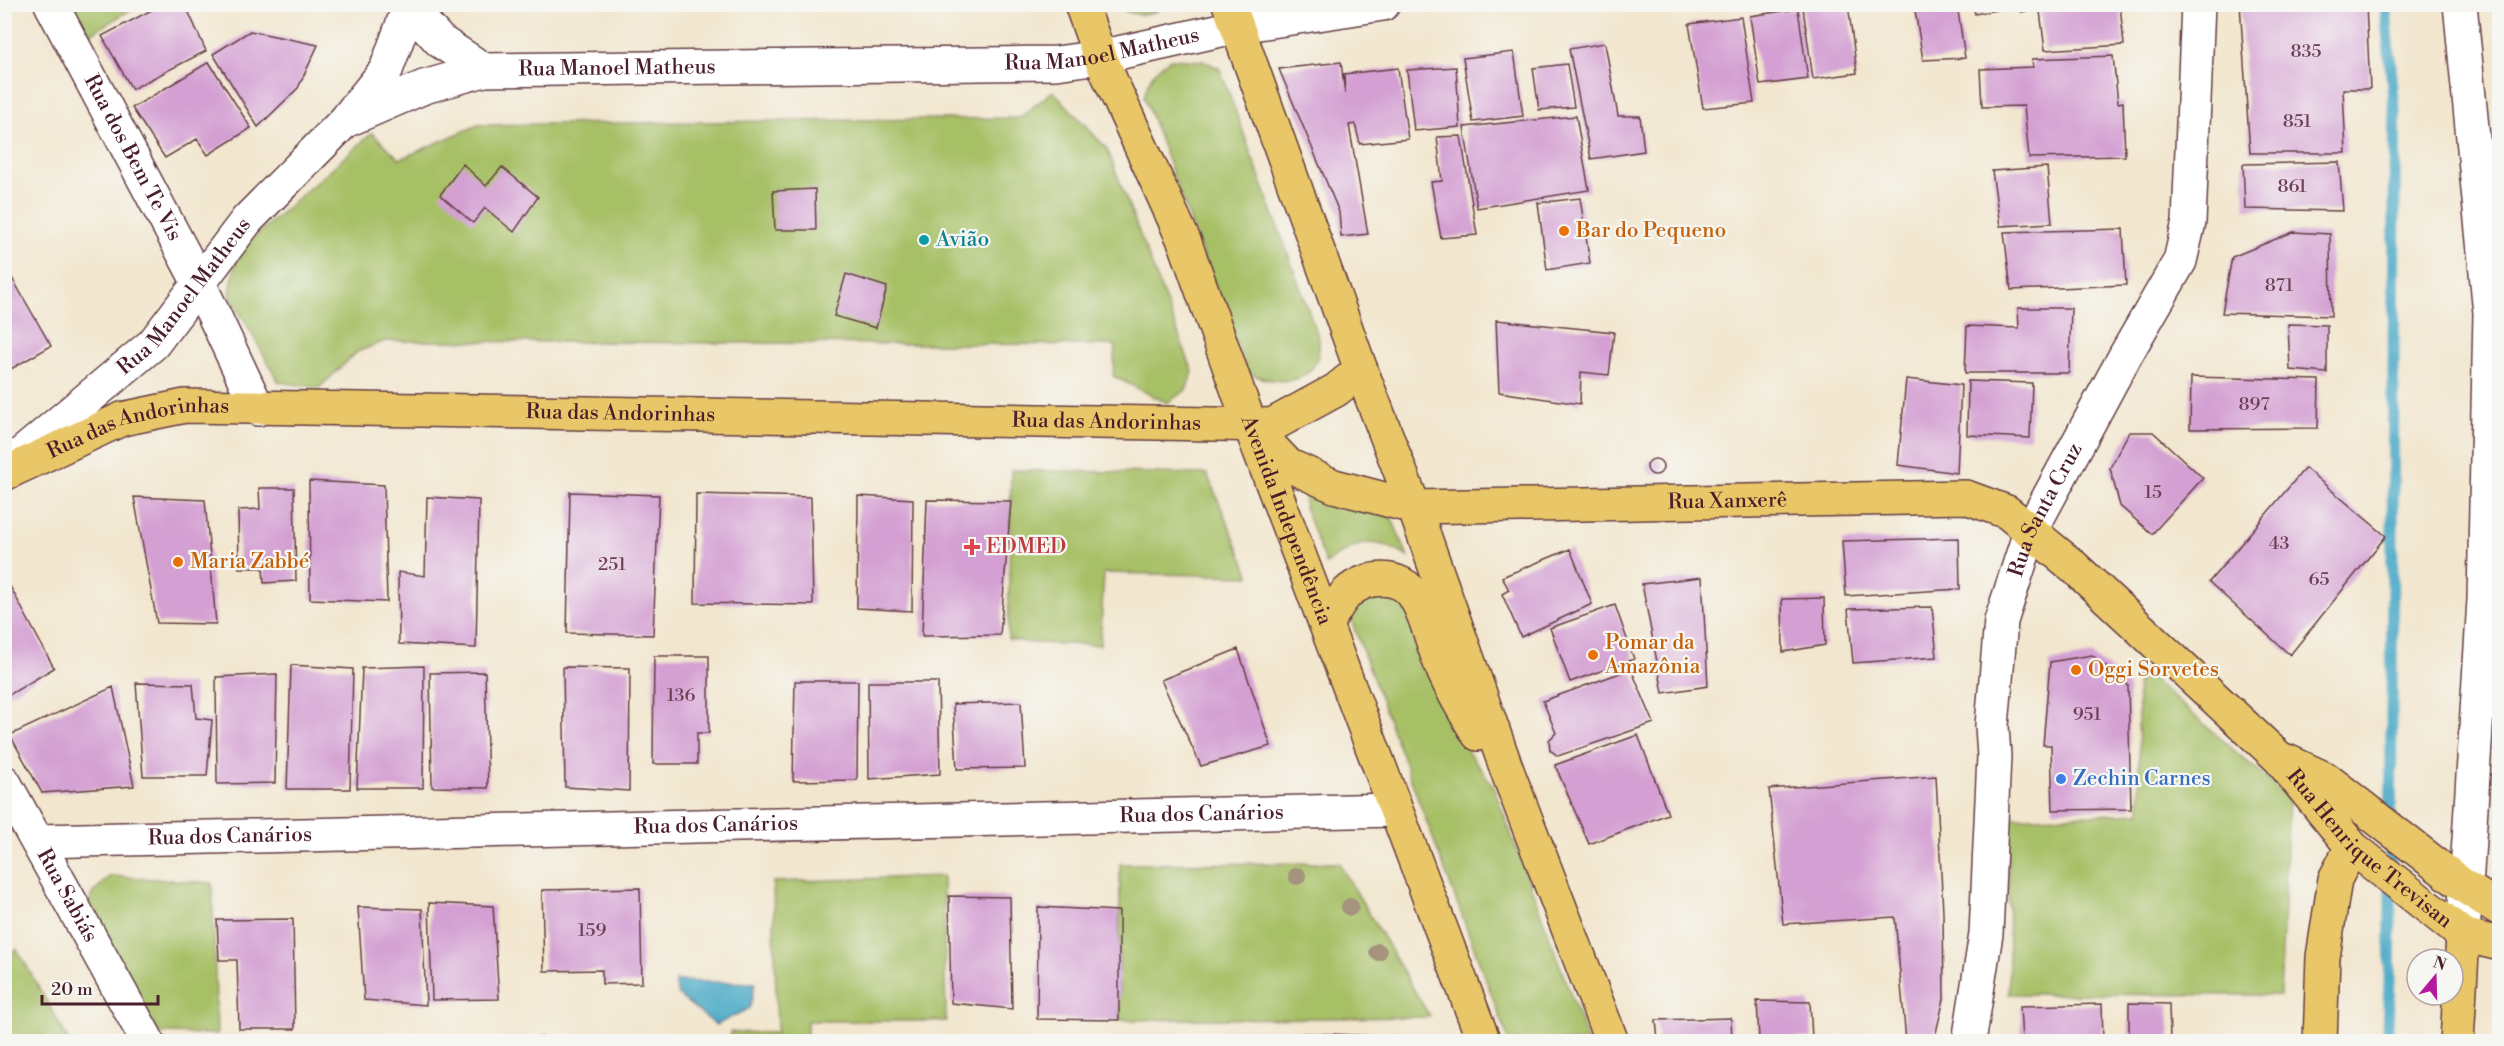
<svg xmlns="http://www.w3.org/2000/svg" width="2504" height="1046" viewBox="0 0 2504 1046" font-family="'Libre Bodoni',serif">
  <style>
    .green { fill: #a7c066; stroke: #787048; stroke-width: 1.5 }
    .water { fill: #47a8c6; stroke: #486478; stroke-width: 1.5 }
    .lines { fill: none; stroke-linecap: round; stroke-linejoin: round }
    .stream { stroke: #47a8c6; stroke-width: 12 }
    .building { fill: #d4a0d3 }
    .minor-casing { stroke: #633d43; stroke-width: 36 }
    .major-casing { stroke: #633d43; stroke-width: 36 }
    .minor { stroke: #fff; stroke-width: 33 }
    .major { stroke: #e9c769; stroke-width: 33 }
    .tree { fill: #a5937e }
    .food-dot { fill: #e8710a; stroke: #f6f6f2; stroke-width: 2 }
    .culture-dot { fill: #0f9aa8; stroke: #f6f6f2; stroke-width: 2 }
    .health-dot { fill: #e0444e; stroke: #f6f6f2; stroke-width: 2 }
    .shop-dot { fill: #3f7fe0; stroke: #f6f6f2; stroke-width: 2 }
    .labels { text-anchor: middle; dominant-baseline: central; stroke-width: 4.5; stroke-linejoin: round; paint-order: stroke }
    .number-label { font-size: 18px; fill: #6c3f55 }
    .street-label { font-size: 21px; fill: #4a1f2b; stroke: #f6f6f2 }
    .food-label { font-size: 21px; fill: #c56008; stroke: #f6f6f2; text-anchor: start }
    .culture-label { font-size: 21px; fill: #0d838f; stroke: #f6f6f2; text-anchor: start }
    .health-label { font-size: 21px; fill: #be3a42; stroke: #f6f6f2; text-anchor: start }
    .shop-label { font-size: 21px; fill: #366cbe; stroke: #f6f6f2; text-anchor: start }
  </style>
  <rect width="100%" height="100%" fill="#f6f6f2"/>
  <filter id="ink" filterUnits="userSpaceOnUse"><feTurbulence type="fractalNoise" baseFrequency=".0167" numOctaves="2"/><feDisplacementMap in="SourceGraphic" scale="12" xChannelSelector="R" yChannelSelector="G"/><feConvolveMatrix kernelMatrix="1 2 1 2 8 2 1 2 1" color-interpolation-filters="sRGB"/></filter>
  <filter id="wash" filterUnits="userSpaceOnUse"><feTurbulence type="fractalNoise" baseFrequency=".008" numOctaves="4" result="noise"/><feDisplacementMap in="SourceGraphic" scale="24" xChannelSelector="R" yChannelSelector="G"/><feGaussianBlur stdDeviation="1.35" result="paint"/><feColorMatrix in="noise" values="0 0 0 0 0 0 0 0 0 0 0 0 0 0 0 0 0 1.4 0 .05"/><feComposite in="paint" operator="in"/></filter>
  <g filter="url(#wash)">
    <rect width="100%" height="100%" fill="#f2e6ce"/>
    <!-- green -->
    <path class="green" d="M72,5H139L90,34Z
      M1115,5H1165C1151,19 1129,16 1115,5Z
      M1170,59L1205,61L1220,69L1319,339C1322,385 1279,388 1247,372L1144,97C1148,78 1154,70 1170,59Z
      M1053,91L1107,149L1193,372L1186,390L1167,403L1113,376L1115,345L385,341L357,352L319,388L279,382L230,295L237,252L372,133L400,159L478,125L1019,118Z
      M1011,470L1207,474L1250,576L1104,573L1100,645L1032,643L1008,639Z
      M1306,489L1389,512L1408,557C1374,535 1357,541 1326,564L1304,507Z
      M1382,586L1409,608L1460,741L1493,785L1588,1041H1509L1350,617L1353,606Z
      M2137,666L2289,798L2280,995L2009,994L2008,818L2140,813Z
      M1339,863L1430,1017L1119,1020L1120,864Z
      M110,876L212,883L217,1034L159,1033L87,911L92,894Z
      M943,876L946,1021H807V1041H730V1032L777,1033L773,882Z
      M17,949L69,1041H5V956Z"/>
    <!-- water -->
    <path class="water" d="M675,981L755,983L750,1008L716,1025L678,995Z"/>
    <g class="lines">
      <!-- stream -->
      <path class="stream" d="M2385,4L2395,116L2390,967L2387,1042"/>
    </g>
    <g id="blocks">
      <!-- building -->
      <path class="building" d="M163,4H185L206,51L132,89L102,36Z
        M1835,4H1848L1857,73L1813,79L1803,8Z
        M1914,4H1957L1965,58L1923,60Z
        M1973,4H2060V6L2021,12L2019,6L1975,14Z
        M2240,4L2366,5L2370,89H2343L2346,153H2250Z
        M2120,5L2124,45L2045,50L2040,11Z
        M1798,9L1808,79L1760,85L1750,16Z
        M1741,17L1754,103L1703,108L1689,24Z
        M250,31L318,45L298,88L258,127L213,54Z
        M1605,43L1618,116H1640L1644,151L1591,159L1569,49Z
        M1514,52L1523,116L1473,122L1463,58Z
        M2113,56L2118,103L2123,102L2125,156L2029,158L2024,106L1982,107L1980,69L2033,67L2032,59Z
        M209,62L251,128L208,155L197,139L165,158L132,108Z
        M1341,62L1345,94L1344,74L1398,68L1408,139L1360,144L1355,124L1349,125L1368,234L1341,237L1339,212L1279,69Z
        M1567,64L1574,107L1539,110L1533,68Z
        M1456,67L1460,127L1414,131L1407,70Z
        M1576,116L1589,190L1477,208L1464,127Z
        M1461,136L1477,235L1441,238L1431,182L1442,181L1437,137Z
        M2339,162L2343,211L2245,209L2243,164Z
        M463,164L486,186L502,167L538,197L514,232L485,208L473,223L440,195Z
        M2047,167L2052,223L2000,226L1992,171Z
        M815,189L816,230H775L773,191Z
        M1580,198L1590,263L1547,270L1538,203Z
        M2123,229L2126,285L2011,290L2004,232Z
        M2293,232L2330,234L2331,316L2222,313L2232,257Z
        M4,264L51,346L4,373Z
        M846,274L887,287L876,328L834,316Z
        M2018,308H2071L2069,373H1965L1967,326L2019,328Z
        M1496,320L1614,332L1609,375L1581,372L1580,404L1499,392Z
        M2288,324L2327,325V373L2290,370Z
        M2191,377L2319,380L2318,428L2190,429Z
        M1906,379L1961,385L1957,473L1898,465Z
        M1968,381L2032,383L2030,438L1967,435Z
        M2129,432H2153L2203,478L2152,534L2120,506L2110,468Z
        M1647 467a8 8 0 1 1 16 0a8 8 0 1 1-16 0Z
        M2305,468L2386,536L2290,655L2209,582Z
        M309,481L384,485L387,602L310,599Z
        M259,488H294L296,581L264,583L263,568H239L238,510L260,509Z
        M570,492L659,495L653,635L567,633Z
        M696,494L811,497L813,605L695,603Z
        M858,496L913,499L912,611L857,608Z
        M134,497L205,500L216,624L157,623Z
        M427,497L479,500L476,648L399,644L398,572L425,576Z
        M927,500L1011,501L1000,635L922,636Z
        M1959,538L1960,589L1846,596L1842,541Z
        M1570,549L1592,604L1521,637L1502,594L1509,590L1502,577Z
        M4,575L54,668L4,698Z
        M1702,577L1708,686L1663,693L1642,584Z
        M1824,598L1825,645L1783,652L1782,599Z
        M1615,605L1634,659L1570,682L1550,628Z
        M1932,607L1937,657L1853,663L1848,609Z
        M1238,649L1271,746L1201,766L1161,680Z
        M2092,655L2128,685L2131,809L2053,810L2051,745H2043L2050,662Z
        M654,656H709V733H697V764H653Z
        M291,665L353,669L350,789H287Z
        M424,666L423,788H357L362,668Z
        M563,667L630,668L629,791L565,787Z
        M1631,669L1654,723L1558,756L1550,750L1549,740L1556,733L1543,701Z
        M485,672L488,788L432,787L430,673Z
        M277,674L275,783L217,784L216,677Z
        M795,681H858L857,780L793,781Z
        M868,682H938L940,774L869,779Z
        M136,683L193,684L196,718L212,720L207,776H143Z
        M113,687L134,786L42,793L10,735Z
        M1021,702L1025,768L957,769L953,704Z
        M1638,735L1668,814L1589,844L1555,765Z
        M1936,776L1943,912L1944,999L1934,1041H1906L1895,917L1783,924L1769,789Z
        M640,888L642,983L602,984V970L544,971L542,890Z
        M949,896L1010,897L1012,1009L951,1003Z
        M429,903L493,906L499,999L432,1000Z
        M358,907L422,909L426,1005L364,1000Z
        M1038,907L1119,911V1020L1037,1019Z
        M293,919L295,1029H239L237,960H219L217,920Z
        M1757,1001L1810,1002L1812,1038L1759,1039Z
        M2129,1003L2169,1004L2170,1041H2129Z
        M2102,1004L2103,1041H2022L2020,1006Z
        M1731,1018L1732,1041H1658L1656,1020Z
        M1302,1033L1410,1037L1411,1041H1302Z
        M540,1037L602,1039V1041H540Z"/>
    </g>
  </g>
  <g filter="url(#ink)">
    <use href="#blocks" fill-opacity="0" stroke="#633d43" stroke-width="1.5"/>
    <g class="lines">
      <defs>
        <g id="minor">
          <path id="s1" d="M51,4L198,281L258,409"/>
          <path d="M2460,4L2490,313L2484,600L2463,935"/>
          <path d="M410,8L440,41L484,70"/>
          <path d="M348,117L386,70L410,4"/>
          <path id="s2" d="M6,467L153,344L247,220L345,121L424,87L484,70L1056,63L1100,57L1239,26L1383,4"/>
          <path id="s3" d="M4,782L148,1042"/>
          <path id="s4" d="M38,841L1395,810"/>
          <path id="s5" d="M1969,1042L1986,934L1994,756L1992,726L2001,621L2030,532L2125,356L2180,261L2189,222L2198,4"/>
        </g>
        <g id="major">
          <path id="s6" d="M1081,4L1100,57L1185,243L1250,425L1484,1042"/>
          <path d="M1229,4L1361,370L1414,507L1508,773L1612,1042"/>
          <path id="s7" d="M1250,425L1288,465L1334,486L1414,507L1966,497L2007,512L2073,566L2279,758L2352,847L2463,935L2500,944"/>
          <path id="s8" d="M4,474L122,419L185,406L1272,425L1336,390L1361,370"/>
          <path d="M1326,623C1333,614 1339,601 1347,593C1366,575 1401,573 1415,597C1427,617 1432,643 1441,665C1450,689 1465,712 1478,734"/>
          <path d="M2287,761L2326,779L2465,887L2500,909"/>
          <path d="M2320,1042L2323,957L2335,879L2352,847"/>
          <path d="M2457,1042L2463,935"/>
        </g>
      </defs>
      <!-- minor casing -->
      <use href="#minor" class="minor-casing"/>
      <!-- major casing -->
      <use href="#major" class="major-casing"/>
      <!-- minor -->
      <use href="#minor" class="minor"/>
      <!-- major -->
      <use href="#major" class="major"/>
    </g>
    <!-- trees -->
    <g class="tree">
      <circle cx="1297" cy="876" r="9"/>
      <circle cx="1350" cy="907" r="9"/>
      <circle cx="1378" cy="952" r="9"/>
    </g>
  </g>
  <!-- markers -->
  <g class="food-dot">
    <circle cx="1564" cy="231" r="6"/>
    <circle cx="178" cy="562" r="6"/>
    <circle cx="1593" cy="655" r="6"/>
    <circle cx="2076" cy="670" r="6"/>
  </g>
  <circle class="culture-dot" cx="924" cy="240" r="6"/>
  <path class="health-dot" d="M969 538h6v6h6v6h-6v6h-6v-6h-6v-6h6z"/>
  <circle class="shop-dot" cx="2061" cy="779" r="6"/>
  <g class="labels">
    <!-- number labels -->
    <g class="number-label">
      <text x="2306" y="51">835</text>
      <text x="2297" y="121">851</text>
      <text x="2292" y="186">861</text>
      <text x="2279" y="285">871</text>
      <text x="2254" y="404">897</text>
      <text x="2153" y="492">15</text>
      <text x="2279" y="543">43</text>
      <text x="612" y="564">251</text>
      <text x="2319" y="579">65</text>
      <text x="681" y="695">136</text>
      <text x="2087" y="714">951</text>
      <text x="592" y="930">159</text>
    </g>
    <!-- street labels -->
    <g class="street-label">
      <text stroke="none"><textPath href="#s2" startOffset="1254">Rua Manoel Matheus</textPath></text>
      <text stroke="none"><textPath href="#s2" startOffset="768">Rua Manoel Matheus</textPath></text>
      <text stroke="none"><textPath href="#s1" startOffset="174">Rua dos Bem Te Vis</textPath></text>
      <text stroke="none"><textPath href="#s2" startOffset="248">Rua Manoel Matheus</textPath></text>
      <text stroke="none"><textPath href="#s8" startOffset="630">Rua das Andorinhas</textPath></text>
      <text stroke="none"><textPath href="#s8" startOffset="1116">Rua das Andorinhas</textPath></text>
      <text stroke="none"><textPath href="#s8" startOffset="144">Rua das Andorinhas</textPath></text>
      <text stroke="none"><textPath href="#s7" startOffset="502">Rua Xanxerê</textPath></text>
      <text stroke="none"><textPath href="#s5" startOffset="543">Rua Santa Cruz</textPath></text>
      <text stroke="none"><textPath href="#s6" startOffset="556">Avenida Independência</textPath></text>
      <text stroke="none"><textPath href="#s4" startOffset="1164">Rua dos Canários</textPath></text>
      <text stroke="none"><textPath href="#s4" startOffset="678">Rua dos Canários</textPath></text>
      <text stroke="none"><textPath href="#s4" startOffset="192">Rua dos Canários</textPath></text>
      <text stroke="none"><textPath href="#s7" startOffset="1280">Rua Henrique Trevisan</textPath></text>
      <text stroke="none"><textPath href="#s3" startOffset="130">Rua Sabiás</textPath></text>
    </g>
    <!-- food labels -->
    <g class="food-label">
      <text x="1576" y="231">Bar do Pequeno</text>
      <text x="190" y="562">Maria Zabbé</text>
      <text x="1605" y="643">Pomar da<tspan x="1605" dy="24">Amazônia</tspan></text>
      <text x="2088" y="670">Oggi Sorvetes</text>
    </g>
    <!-- culture labels -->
    <g class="culture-label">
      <text x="936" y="240">Avião</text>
    </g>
    <!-- health labels -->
    <g class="health-label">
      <text x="986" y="547">EDMED</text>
    </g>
    <!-- shop labels -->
    <g class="shop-label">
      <text x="2073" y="779">Zechin Carnes</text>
    </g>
  </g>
  <!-- margin -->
  <rect width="2504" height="1046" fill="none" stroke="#f6f6f2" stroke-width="24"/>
  <!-- north arrow -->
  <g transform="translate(2435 977) rotate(19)"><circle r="28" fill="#f6f6f2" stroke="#b1a0a2" stroke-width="1.5"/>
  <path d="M0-4.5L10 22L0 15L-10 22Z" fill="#b5179e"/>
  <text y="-9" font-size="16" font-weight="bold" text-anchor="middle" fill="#4a1f2b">N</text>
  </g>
  <!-- scale -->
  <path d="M42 995v9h116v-9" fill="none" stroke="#4a1f2b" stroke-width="3"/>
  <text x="51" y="995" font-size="18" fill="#4a1f2b" stroke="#f6f6f2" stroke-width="4.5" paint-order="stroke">20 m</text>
</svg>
